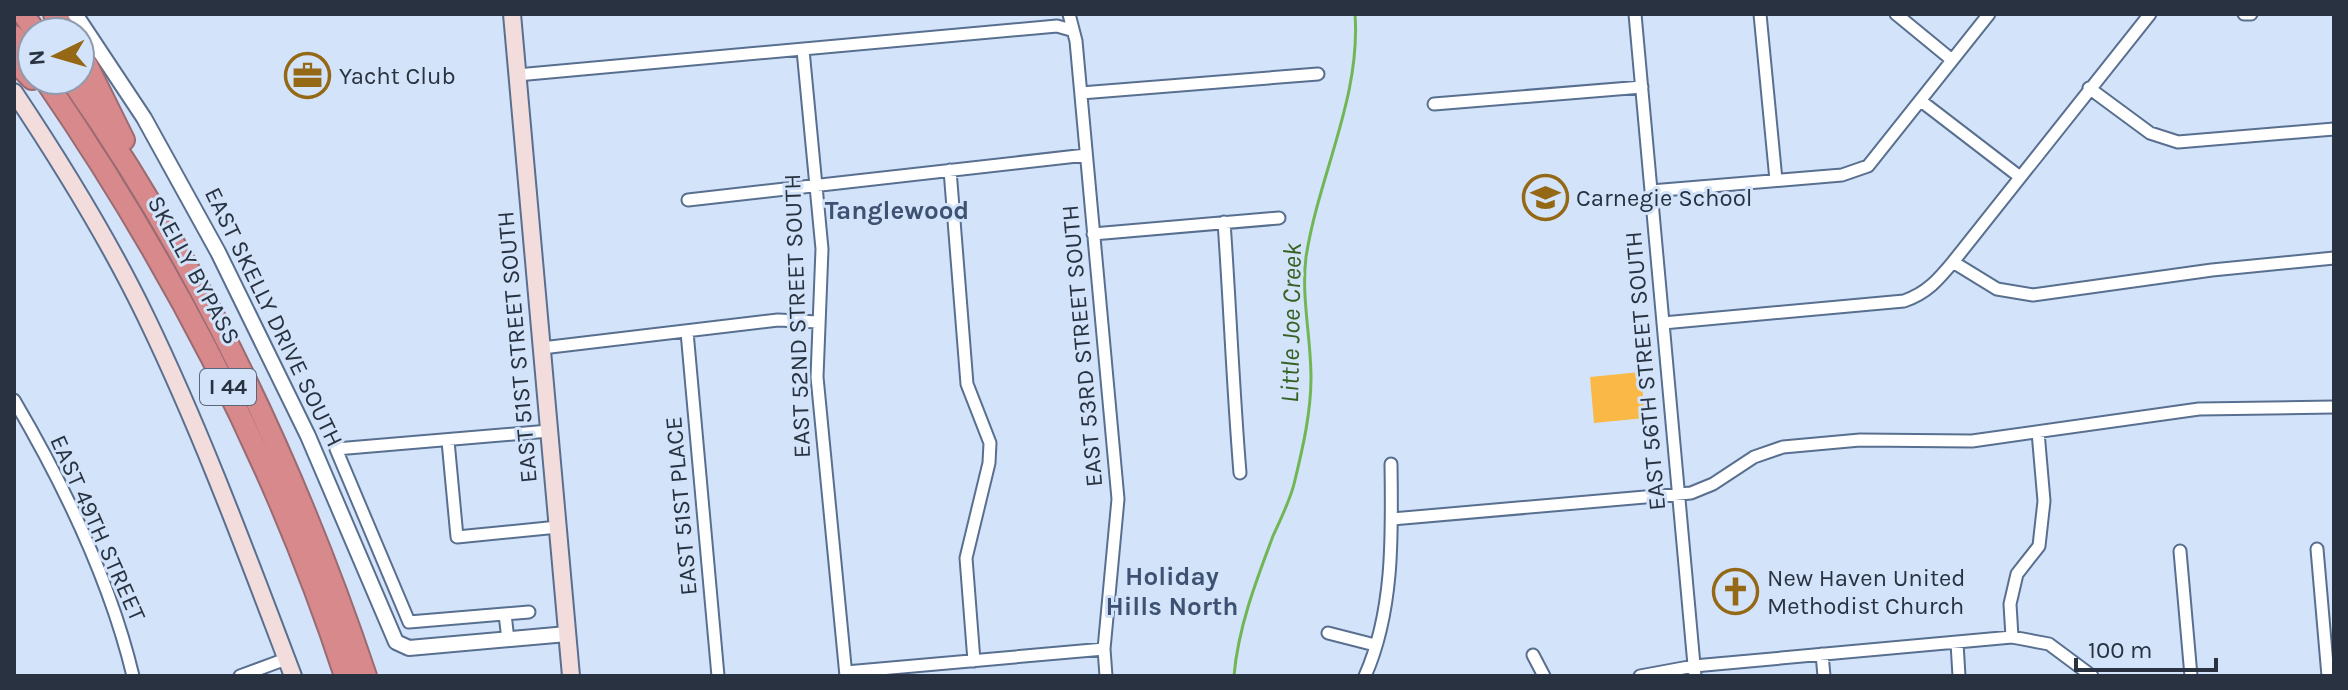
<svg xmlns="http://www.w3.org/2000/svg" width="2348" height="690" viewBox="0 0 2348 690" font-family="Karla,sans-serif">
  <style>
    .green { fill: #fab846 }
    .lines { fill: none; stroke-linecap: round; stroke-linejoin: round }
    .stream { stroke: #71b655; stroke-width: 3 }
    .minor-casing { stroke: #586f90; stroke-width: 15 }
    .tertiary-casing { stroke: #586f90; stroke-width: 18 }
    .secondary-casing { stroke: #586f90; stroke-width: 20 }
    .motorway-casing { stroke: #9a6b72; stroke-width: 24 }
    .minor { stroke: #fff; stroke-width: 11 }
    .tertiary { stroke: #fff; stroke-width: 14 }
    .secondary { stroke: #f3dcdc; stroke-width: 16 }
    .motorway { stroke: #d7898c; stroke-width: 20 }
    .labels { text-anchor: middle; dominant-baseline: central; stroke-width: 6; stroke-linejoin: round; paint-order: stroke }
    .shield { fill: #d3e3f9; stroke: #5b6778; stroke-width: 2 }
    .shield-label { font-size: 22px; font-weight: bold; fill: #283241 }
    .poi-label { font-size: 24px; fill: #283241; stroke: #d3e3f9; text-anchor: start }
    .street-label { font-size: 24px; fill: #283241; stroke: #d3e3f9 }
    .neighbourhood-label { font-size: 26px; font-weight: bold; fill: #3d5272; stroke: #d3e3f9 }
    .water-label { font-size: 26px; font-style: italic; fill: #356222; stroke: #d3e3f9 }
  </style>
  <rect width="100%" height="100%" fill="#d3e3f9"/>
  <!-- green -->
  <path class="green" d="M1641,372L1645,418L1594,423L1590,377Z"/>
  <g class="lines">
    <!-- stream -->
    <path class="stream" d="M1234,676C1238,628 1256,581 1273,536C1281,518 1291,499 1295,480C1303,447 1311,412 1311,378C1311,337 1301,297 1306,257C1319,174 1361,98 1355,14"/>
    <defs>
      <path id="minor" d="M1069,14L1076,41L1118,499L1104,649L1106,676
        M1635,14L1695,676
        M1760,14L1776,180
        M1896,14L1952,60
        M2244,14H2251
        M803,50L822,249L817,377L846,676
        M517,75L1057,26L1071,30
        M2089,88L2150,133L2178,142L2334,129
        M1081,93L1318,74
        M1921,101L2020,177
        M1434,104L1642,87
        M950,170L967,384L990,443L989,463L966,558L974,661
        M1651,191L1842,175L1868,166L1989,14
        M688,200L1086,155
        M1224,222C1230,306 1233,389 1240,473
        M1093,234L1279,218
        M1953,262L1997,289L2033,295L2212,270L2334,258
        M1663,323L1904,301C1927,293 1938,280 1953,262L2150,14
        M687,332L718,676
        M542,348L778,320L818,322
        M14,400C64,485 110,580 133,676
        M448,441L457,537L558,527
        M1392,519L1691,493L1713,484L1754,457L1783,447L1860,440L1972,441L2199,409L2334,407
        M2317,549L2328,676
        M2180,551L2191,676
        M529,612L409,622L336,449L549,431
        M505,614L508,640
        M1328,633L1375,645
        M2012,637L2010,604L2017,574L2039,546L2044,501L2038,432
        M1957,643L1959,676
        M1822,654L1824,676
        M1533,655L1544,676
        M846,672L1104,649
        M240,676L286,659
        M1365,676C1394,611 1392,534 1391,464
        M1640,676L1694,666L2012,637L2049,644L2092,676"/>
      <path id="tertiary" d="M75,14L144,118L218,252L308,436L396,642L409,648L567,634"/>
      <path id="secondary" d="M512,14L571,676
        M14,92C62,164 108,238 146,317C202,433 247,555 293,676"/>
      <path id="motorway" d="M23,14L36,32
        M54,14L67,32
        M14,36L32,60
        M80,51L124,140
        M14,61L32,79
        M45,80C172,265 275,462 345,676
        M71,80C199,263 295,465 366,676"/>
    </defs>
    <!-- minor casing -->
    <use href="#minor" class="minor-casing"/>
    <!-- tertiary casing -->
    <use href="#tertiary" class="tertiary-casing"/>
    <!-- secondary casing -->
    <use href="#secondary" class="secondary-casing"/>
    <!-- motorway casing -->
    <use href="#motorway" class="motorway-casing"/>
    <!-- minor -->
    <use href="#minor" class="minor"/>
    <!-- tertiary -->
    <use href="#tertiary" class="tertiary"/>
    <!-- secondary -->
    <use href="#secondary" class="secondary"/>
    <!-- motorway -->
    <use href="#motorway" class="motorway"/>
  </g>
  <!-- icons -->
  <defs>
    <symbol id="office-ring" viewBox="-11 -11 22 22"><circle r="9.5" fill="#d3e3f9" stroke="#946815" stroke-width="1.5"/><path d="M-6-3h4V-5.5h4V-3h4V5H-6ZM-1-4.5V-3h2v-1.5ZM-6 0V1H6V0Z" fill="#946815"/></symbol>
    <symbol id="school-ring" viewBox="-11 -11 22 22"><circle r="9.5" fill="#d3e3f9" stroke="#946815" stroke-width="1.5"/><path d="M0-5L7-2L0 1L-7-2ZM-4 1L0 2.5L4 1V4Q0 6-4 4Z" fill="#946815"/></symbol>
    <symbol id="church-ring" viewBox="-11 -11 22 22"><circle r="9.5" fill="#d3e3f9" stroke="#946815" stroke-width="1.5"/><path d="M-1.2-6h2.4v3.5h3.3v2.4h-3.3V6h-2.4V-.1h-3.3v-2.4h3.3Z" fill="#946815"/></symbol>
  </defs>
  <g fill-rule="evenodd">
    <use href="#office-ring" x="282" y="50" width="51" height="51"/>
    <use href="#school-ring" x="1520" y="172" width="51" height="51"/>
    <use href="#church-ring" x="1710" y="566" width="51" height="51"/>
  </g>
  <g class="labels">
    <!-- shield labels -->
    <rect class="shield" x="200" y="369" width="56" height="36" rx="6"/>
    <g class="shield-label">
      <text x="228" y="387">I 44</text>
    </g>
    <!-- poi labels -->
    <g class="poi-label">
      <text x="339" y="76">Yacht Club</text>
      <text x="1576" y="198">Carnegie School</text>
      <text x="1767" y="578">New Haven United<tspan x="1767" dy="28">Methodist Church</tspan></text>
    </g>
    <!-- street labels -->
    <g class="street-label">
      <text transform="translate(194 270) rotate(61)">SKELLY BYPASS</text>
      <text transform="translate(797 316) rotate(-92)">EAST 52ND STREET SOUTH</text>
      <text transform="translate(274 317) rotate(64)">EAST SKELLY DRIVE SOUTH</text>
      <text transform="translate(1082 346) rotate(-95)">EAST 53RD STREET SOUTH</text>
      <text transform="translate(517 347) rotate(-95)">EAST 51ST STREET SOUTH</text>
      <text transform="translate(1645 371) rotate(-95)">EAST 56TH STREET SOUTH</text>
      <text transform="translate(681 506) rotate(-95)">EAST 51ST PLACE</text>
      <text transform="translate(98 528) rotate(66)">EAST 49TH STREET</text>
    </g>
    <!-- neighbourhood labels -->
    <g class="neighbourhood-label">
      <text x="897" y="210">Tanglewood</text>
      <text x="1172" y="576">Holiday<tspan x="1172" dy="30">Hills North</tspan></text>
    </g>
    <!-- water labels -->
    <g class="water-label">
      <text transform="translate(1291 323) rotate(-89)">Little Joe Creek</text>
    </g>
  </g>
  <!-- border -->
  <rect width="2348" height="690" fill="none" stroke="#283241" stroke-width="32"/>
  <!-- north arrow -->
  <g transform="translate(56 56) rotate(265)"><circle r="38" fill="#d3e3f9" stroke="#8f9caf" stroke-width="2"/>
  <path d="M0-6L14 30L0 20L-14 30Z" fill="#946815"/>
  <text y="-12" font-size="22" font-weight="bold" text-anchor="middle" fill="#283241">N</text>
  </g>
  <!-- scale -->
  <path d="M2076 658v12h140v-12" fill="none" stroke="#283241" stroke-width="4"/>
  <text x="2088" y="658" font-size="24" fill="#283241" stroke="#d3e3f9" stroke-width="6" paint-order="stroke">100 m</text>
</svg>
